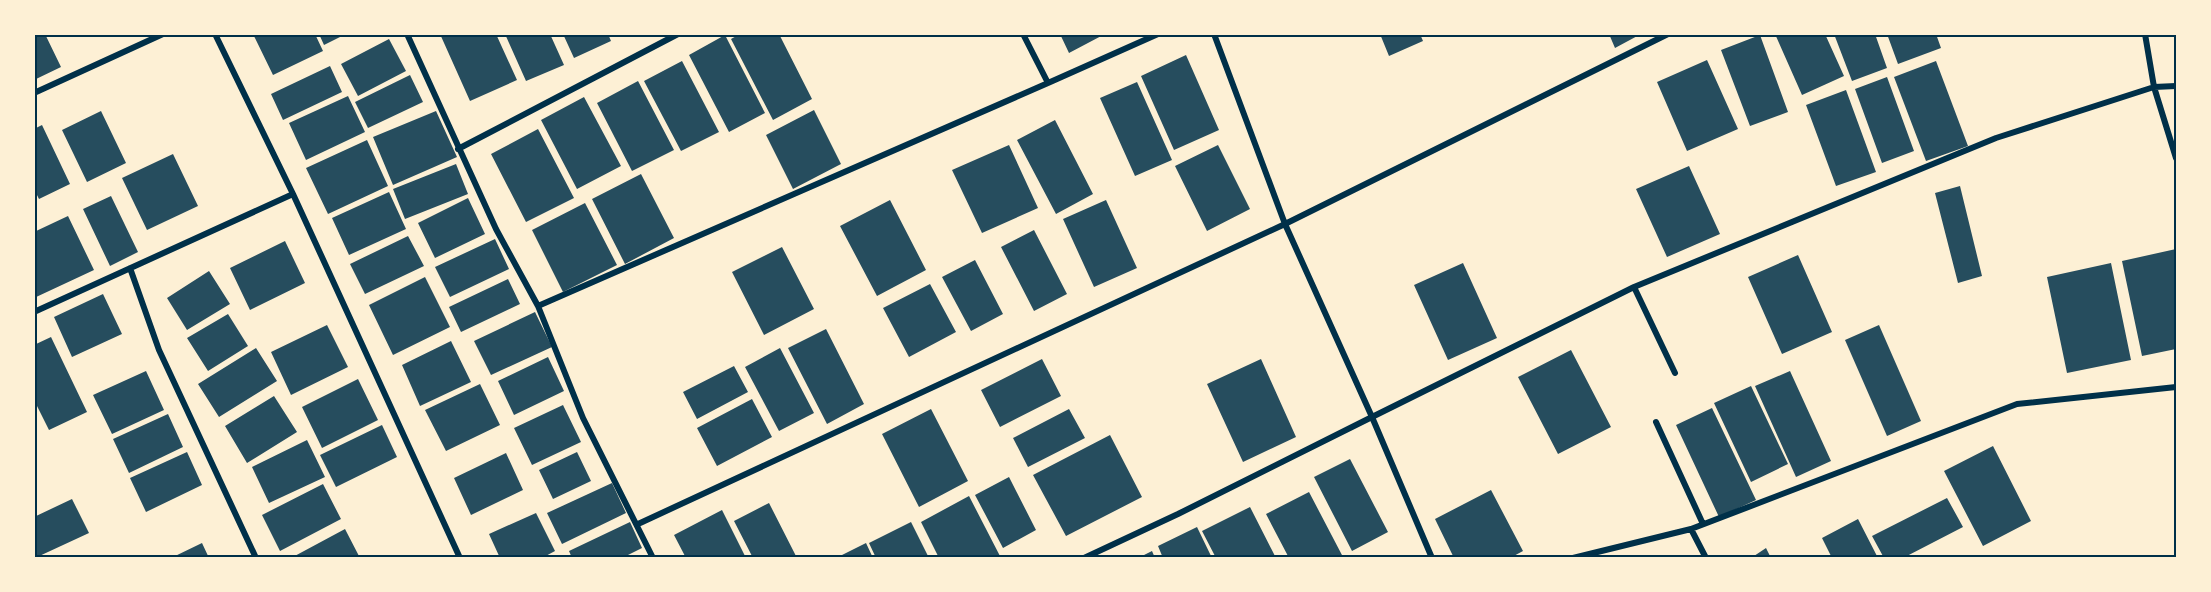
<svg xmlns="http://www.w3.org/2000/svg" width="2211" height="592" viewBox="0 0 2211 592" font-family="'Fira Sans',sans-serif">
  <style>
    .building { fill: #264d5e }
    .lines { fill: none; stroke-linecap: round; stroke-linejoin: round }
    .minor { stroke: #003049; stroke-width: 6 }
    .neatline { fill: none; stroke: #003049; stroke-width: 2 }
  </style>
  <rect width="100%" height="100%" fill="#fdf0d5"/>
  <!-- building -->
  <path class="building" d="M34,34H45L61,67L34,80Z
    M253,34H315L323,51L273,75Z
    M319,34H346L324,45Z
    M440,34H496L517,80L470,101Z
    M505,34H550L564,65L526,81Z
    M563,34H608L611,41L574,58Z
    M740,34H779L812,99L773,120L731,39Z
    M1060,34H1105L1069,53Z
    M1380,34H1420L1423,41L1389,56Z
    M1609,34H1641L1615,48Z
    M1775,34H1825L1844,76L1802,95Z
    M1834,34H1875L1887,68L1852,81Z
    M1887,34H1936L1941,48L1898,64Z
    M725,35L765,113L729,132L689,55Z
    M1760,35L1788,112L1750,126L1721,50Z
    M389,39L406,71L358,96L341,64Z
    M1186,55L1219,130L1174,150L1141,76Z
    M1707,60L1738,129L1687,151L1657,82Z
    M682,61L719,132L681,151L644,81Z
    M1936,61L1968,146L1926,161L1894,77Z
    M330,66L342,92L283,120L271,94Z
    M410,75L423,102L368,128L355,102Z
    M1887,77L1914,151L1882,163L1855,89Z
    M638,81L674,150L632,171L597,103Z
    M1137,82L1172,160L1135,176L1100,98Z
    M1846,90L1876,172L1836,186L1806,105Z
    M348,96L365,132L306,160L289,123Z
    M584,97L621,166L577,189L541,120Z
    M814,110L841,164L793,189L766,135Z
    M101,111L126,163L87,182L62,130Z
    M436,111L457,157L393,185L373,137Z
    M1055,120L1093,194L1056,214L1017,140Z
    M42,125L70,184L39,199L34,189V129Z
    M538,129L574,198L526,222L491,154Z
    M367,140L388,186L328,214L306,168Z
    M1009,145L1038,208L982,233L952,170Z
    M1218,145L1250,209L1207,231L1175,166Z
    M173,154L198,206L147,230L122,178Z
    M456,164L468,194L405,219L393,189Z
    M1689,166L1720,234L1667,257L1636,189Z
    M641,174L674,238L625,264L592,199Z
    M1960,186L1982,276L1958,283L1935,193Z
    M389,192L406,229L349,255L332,218Z
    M111,196L138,252L110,266L83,209Z
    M468,198L485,234L435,258L418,223Z
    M890,200L926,270L877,296L840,226Z
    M1106,200L1137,268L1094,287L1063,219Z
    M585,203L617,265L563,292L532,230Z
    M68,216L94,270L34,298V232Z
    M1034,230L1067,294L1034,311L1001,247Z
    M408,236L424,266L365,294L350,264Z
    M495,239L509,269L450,297L435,267Z
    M285,241L305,283L250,310L230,268Z
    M782,247L814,309L764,335L732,272Z
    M2176,249V349L2142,356L2122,261Z
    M1798,255L1832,332L1782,354L1748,277Z
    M975,260L1003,314L971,331L942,277Z
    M1463,263L1497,338L1448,360L1414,285Z
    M2111,263L2131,360L2067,373L2047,277Z
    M209,271L230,304L187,330L167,298Z
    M425,277L450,327L393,355L369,305Z
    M508,279L520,304L461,332L449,307Z
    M930,284L956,332L909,357L883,308Z
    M103,294L122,334L72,357L54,317Z
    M535,312L552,347L491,375L474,341Z
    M228,314L248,346L208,371L187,338Z
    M327,325L348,367L291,395L271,352Z
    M1879,325L1921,421L1887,436L1845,340Z
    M826,329L864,404L827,424L788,348Z
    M51,337L87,412L49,430L34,400V345Z
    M451,341L471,382L420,406L402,365Z
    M256,348L277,381L219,417L198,384Z
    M780,348L814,413L779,431L745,367Z
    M1571,350L1611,427L1558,454L1518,377Z
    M548,357L564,391L514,415L498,381Z
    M1042,359L1061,396L1000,427L981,390Z
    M1261,359L1296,437L1243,462L1207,384Z
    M734,366L748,392L697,419L683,392Z
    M146,371L164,410L112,434L93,395Z
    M1790,371L1831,461L1796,477L1755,386Z
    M358,379L378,420L322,448L302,407Z
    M480,384L500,425L446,451L425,410Z
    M1751,386L1788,464L1751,482L1714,403Z
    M274,396L297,432L247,463L225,426Z
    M752,399L772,437L717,466L697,428Z
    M563,405L581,442L532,465L514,428Z
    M1712,408L1756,500L1719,517L1676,425Z
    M931,409L968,481L919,507L882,434Z
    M1069,409L1085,438L1028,467L1013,438Z
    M168,414L183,447L129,473L113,439Z
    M382,425L397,457L336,487L320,455Z
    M1110,435L1142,497L1066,536L1033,475Z
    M307,440L325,477L269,503L252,467Z
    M1993,446L2031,521L1983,546L1944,471Z
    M187,452L202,485L146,512L130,478Z
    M577,452L591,481L553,499L539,470Z
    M506,453L523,490L471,515L454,478Z
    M1350,459L1388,532L1352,551L1314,477Z
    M1009,477L1036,530L1003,548L975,495Z
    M612,483L626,513L562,544L547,513Z
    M323,484L341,519L280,551L262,515Z
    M1491,490L1523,551L1510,558H1454L1435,519Z
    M1309,492L1343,557L1341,558H1289L1266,514Z
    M969,496L1001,558H939L921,522Z
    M1947,498L1963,527L1903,558H1884L1872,536Z
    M72,499L89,533L35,558L34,517Z
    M769,503L797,558H753L734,521Z
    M1250,507L1276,558H1216L1202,531Z
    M722,510L746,558H686L674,535Z
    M536,513L555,551L542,558H500L489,534Z
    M1858,519L1878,558H1832L1822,538Z
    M630,522L642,548L622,558H572L569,551Z
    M911,522L929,558H876L869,543Z
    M1197,527L1212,558H1163L1158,546Z
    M345,529L360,558H291Z
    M202,543L209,558H171Z
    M866,543L873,558H843L842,555Z
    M1766,548L1771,558H1751Z
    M1152,551L1155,558H1138Z"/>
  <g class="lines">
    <!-- minor -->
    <path class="minor" d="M215,34L293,194L460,558
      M407,34L496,229L538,306L583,418L653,558
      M1023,34L1048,83L1158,34
      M2145,34L2154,87L2176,158
      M34,93L163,34
      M458,149L678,34
      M130,268L159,350L256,558
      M1634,287L1675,373
      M538,306L1048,83
      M34,312L293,194
      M1656,422L1703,524
      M638,524L1285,224L1668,34
      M1691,529L1706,558
      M1084,558L1178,514L1372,417L1285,224L1214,34
      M1432,558L1372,417L1634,287L1996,138L2154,87L2176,86
      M1573,558L1691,529L2017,404L2176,387"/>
  </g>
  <!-- border -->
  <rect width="2211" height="592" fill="none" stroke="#fdf0d5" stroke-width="72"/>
  <rect x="36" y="36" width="2139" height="520" class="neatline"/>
</svg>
